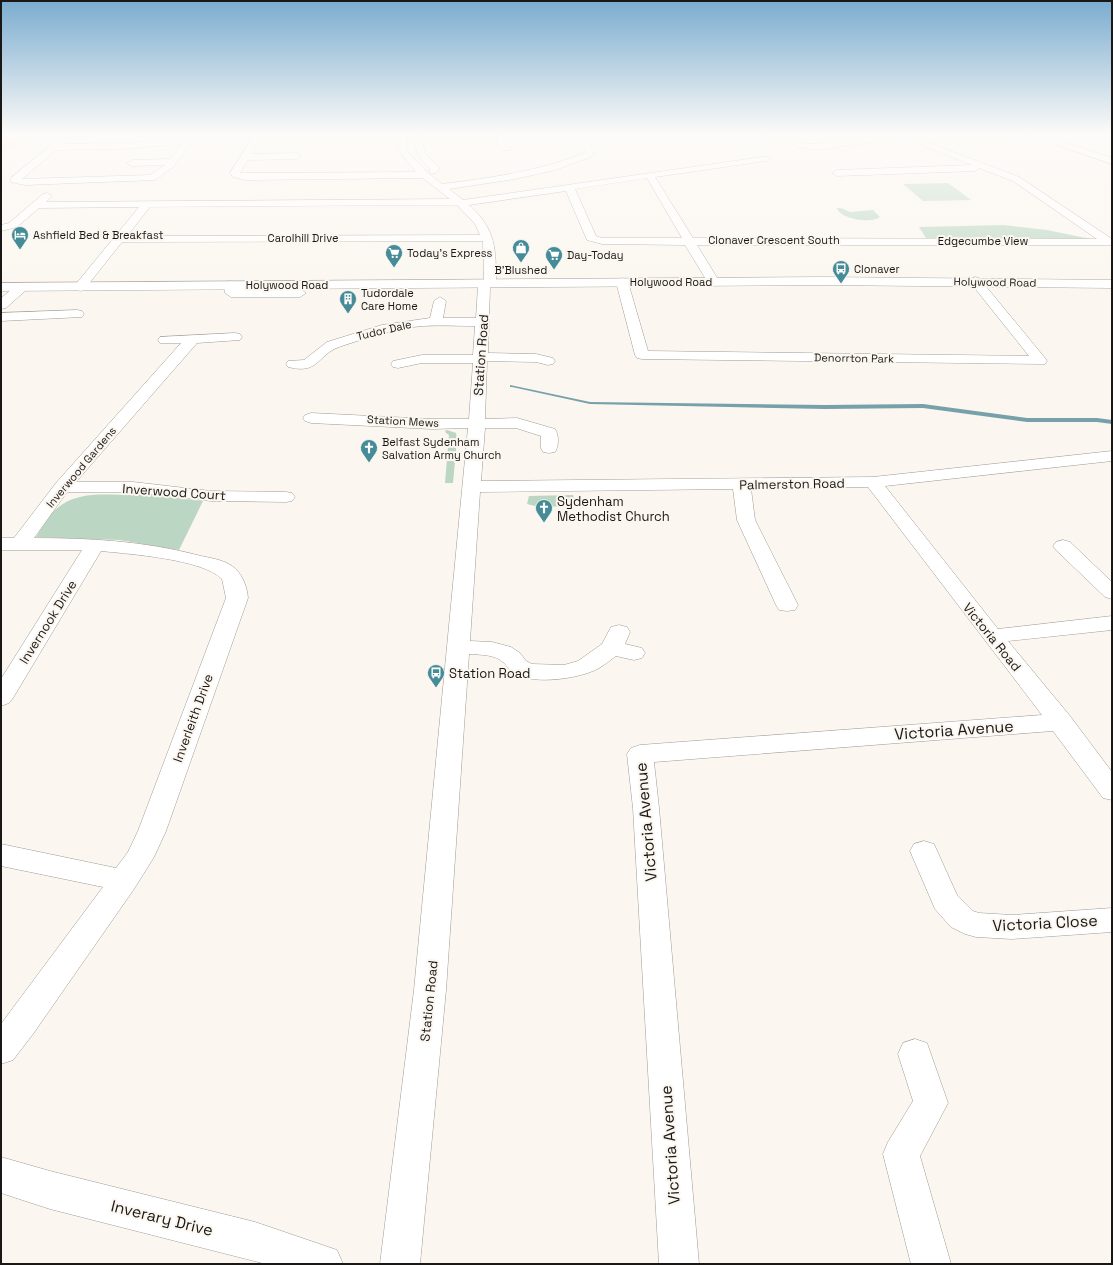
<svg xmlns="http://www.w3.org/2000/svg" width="1113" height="1265" viewBox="0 0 1113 1265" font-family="'Space Grotesk',sans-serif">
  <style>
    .education { fill: #fce9d8 }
    .green { fill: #bbd6c2 }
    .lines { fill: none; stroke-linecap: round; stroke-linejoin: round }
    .stream { fill: #76a1aa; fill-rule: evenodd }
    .street-casing { stroke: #a09b95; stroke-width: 1 }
    .secondary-casing { stroke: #a09b95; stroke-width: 1 }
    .street { fill: #fff; fill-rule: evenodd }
    .secondary { fill: #fff; fill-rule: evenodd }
    .labels { text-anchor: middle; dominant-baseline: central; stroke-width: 4; stroke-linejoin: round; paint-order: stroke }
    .far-poi-label { font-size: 11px; fill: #1a1816; stroke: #fbf6ef; text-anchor: start }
    .far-street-label { font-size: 11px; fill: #1a1816; stroke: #fbf6ef }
    .street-label { font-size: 13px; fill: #1a1816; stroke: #fbf6ef }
    .poi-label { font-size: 13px; fill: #1a1816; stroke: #fbf6ef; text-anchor: start }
    .near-street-label { font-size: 16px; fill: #1a1816; stroke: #fbf6ef }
  </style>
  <rect width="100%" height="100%" fill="#fbf6ef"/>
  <!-- education -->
  <path class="education" d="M1,135H33L1,156Z"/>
  <!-- green -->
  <path class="green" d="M948,183L971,200L923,201L903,184Z
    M837,208H841L850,212L873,210L880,217C871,224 840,219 837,208Z
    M1004,225L1047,230L1091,239L926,238L919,227Z
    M447,430L456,433L457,439L453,483H445L449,435L446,433L445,431Z
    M135,493L203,501L179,550L120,540L36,537C42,528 48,516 56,509C77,490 107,495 133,495Z
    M573,495L576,506L539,507L527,504L529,496Z"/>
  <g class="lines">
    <!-- stream -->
    <path class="stream" d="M510,385L590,402L825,405L923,404L1027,418H1097L1112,420V424L1097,422H1027L923,408L825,409L590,404L512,387H510Z"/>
    <defs>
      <path id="street" d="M63,135H73L63,144L121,143L186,139L189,135H198L173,167L155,180L25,185L11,182V178ZM182,144L170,159L132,160L127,163L132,166L165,165L150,175L22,179L56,150L121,149Z
        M254,135H262L251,154L297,153L301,156L297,159L248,160L240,173L416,172L398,150L400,135H408L406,150L426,171L442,184C491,178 539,171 585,153L586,150L580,143L584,140L595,150L591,157L555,170L515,179L449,189L463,200L769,156V160L766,161L655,177L693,238L1097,239L1013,181L979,168L975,171L837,176L832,173L837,170L972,165L903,138L815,150L798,147L783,137L731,141L727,138L733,135H792L803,143L815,144L888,135H915L914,137L1019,177L1112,239V245H697L719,281L713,285L707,281L685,245L602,244L587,240L566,191L469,205C496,229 496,249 496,283L490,287L488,353L536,354L553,358L555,361L553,364L548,365L536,362L487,361L485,419L517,418L555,429C559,435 559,446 555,452L549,453L543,452L541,448V436L516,428H485L481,481L873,477L1112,451V461L885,486L998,629L1112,616V630L1008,641L1070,716L1112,772V800L1103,798L1053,731L654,762L659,808L699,1264H659L633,808L627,754L631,748L640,745L1042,715L868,487L751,489L755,520L798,605L795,610L787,611L779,610L776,605L737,520L733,489L480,492L470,641L492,642L511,647L520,653L526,661L532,664L564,665L578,661L602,644L611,627L619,625L627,627L630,632L625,644L642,648L645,653L642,658L634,660L616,656C609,661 601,668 593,671C574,679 536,684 518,675C511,672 509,668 504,663C495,654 481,655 469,654L446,990L420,1264H380L414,990L468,428L432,429L311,423L305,421L303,418L305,415L311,413L432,419H469L473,363H422L398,368L393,367L391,364L393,361L422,355H473L475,326C458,326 440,325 423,326C395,328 366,338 339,347C317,355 319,375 288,367L286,364L288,361L304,360L327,342L382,325L430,318L434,301L440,297L446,301L443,318H476L478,286L484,280L483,241L122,242L84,290L80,291L74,287L76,284L139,207L39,208L17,227L1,231V225L9,223L43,194L47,193L52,196L46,202L450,199L423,178L246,180L233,177L230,173ZM647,178L682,238H602L596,236L575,189ZM457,205L475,224L480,235L127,236L150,207Z
        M319,135H327L323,143H317L316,141Z
        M416,135H424L423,146L426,154L440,169L436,173H430V169C420,159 413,150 416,135Z
        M497,135H505V142L511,148L510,150H504L498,145Z
        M1029,135H1042L1112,158V164Z
        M975,277L979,278L1045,358L1047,361L1045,364L642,359L637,358L635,355L616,282L622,278L628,282L648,351L1029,356L969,281Z
        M230,281L234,282L237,289H300L306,293L300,297H231L225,293L224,285Z
        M21,284L27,288L25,291L6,308L1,309V298L17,285Z
        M77,310L82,311L84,314L82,317L1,321V313Z
        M235,333L240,334L242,337L240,340L197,343L76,482H133L211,491L286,492L292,493L295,497L292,501L286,502L211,501L133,492H67L34,538C89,538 143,541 197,555C209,558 222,559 232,566C242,573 247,586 248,598L166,831L154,857L134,889L33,1034L13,1060L1,1064V1024L103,887L1,866V844L116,868L128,852L138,831L226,598L222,579C203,559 129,554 101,551L13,698L9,703L1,706V679L82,550H1V538H14L56,483L181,343H160L158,340L160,337Z
        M1063,540L1070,542L1112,582V599L1105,597L1056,550L1053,546L1056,542Z
        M924,841L934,844L957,895L973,911L979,913L1012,915L1112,908V932L1012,939L976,937L965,934L951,927L935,909L910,851L914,844Z
        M915,1039L927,1043L948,1103L920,1156L951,1264H911L883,1154L888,1142L913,1101L898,1054L903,1043Z
        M1,1157L50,1171L255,1222L337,1250L343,1264H266L50,1209L1,1193Z"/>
      <path id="secondary" d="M823,277L1112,280V288L823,285L1,291V283Z"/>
    </defs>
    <!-- street casing -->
    <use href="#street" class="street-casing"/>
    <!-- secondary casing -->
    <use href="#secondary" class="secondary-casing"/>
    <!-- street -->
    <use href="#street" class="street"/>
    <!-- secondary -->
    <use href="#secondary" class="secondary"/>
  </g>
  <!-- sky -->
  <linearGradient id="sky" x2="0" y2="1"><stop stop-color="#7aaccf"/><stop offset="0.43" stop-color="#fdfbf8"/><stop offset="1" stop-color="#fdfbf8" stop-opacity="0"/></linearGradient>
  <rect width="1113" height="312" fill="url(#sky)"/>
  <!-- icons -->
  <defs>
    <symbol id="hotel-pin" viewBox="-11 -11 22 30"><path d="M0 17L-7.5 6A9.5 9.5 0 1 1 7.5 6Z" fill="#468c98" stroke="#fbf6ef"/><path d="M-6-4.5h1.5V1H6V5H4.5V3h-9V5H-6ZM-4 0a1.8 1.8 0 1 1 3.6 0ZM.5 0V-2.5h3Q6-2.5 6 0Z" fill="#fff"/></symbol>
    <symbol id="shop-pin" viewBox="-11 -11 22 30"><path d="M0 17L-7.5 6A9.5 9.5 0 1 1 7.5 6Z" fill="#468c98" stroke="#fbf6ef"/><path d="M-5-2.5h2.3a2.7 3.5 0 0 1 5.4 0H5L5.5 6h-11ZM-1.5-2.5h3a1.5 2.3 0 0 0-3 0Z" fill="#fff"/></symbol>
    <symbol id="supermarket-pin" viewBox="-11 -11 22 30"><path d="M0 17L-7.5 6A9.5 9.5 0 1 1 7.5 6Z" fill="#468c98" stroke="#fbf6ef"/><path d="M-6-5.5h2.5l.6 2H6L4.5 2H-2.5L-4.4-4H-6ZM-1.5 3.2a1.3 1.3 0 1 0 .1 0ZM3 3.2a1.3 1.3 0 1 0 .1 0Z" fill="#fff"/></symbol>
    <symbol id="bus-pin" viewBox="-11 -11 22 30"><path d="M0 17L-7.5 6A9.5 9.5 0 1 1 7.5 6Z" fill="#468c98" stroke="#fbf6ef"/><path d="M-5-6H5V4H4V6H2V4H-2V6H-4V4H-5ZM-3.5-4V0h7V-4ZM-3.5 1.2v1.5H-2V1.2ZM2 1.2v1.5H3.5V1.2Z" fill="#fff"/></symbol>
    <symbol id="building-pin" viewBox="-11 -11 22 30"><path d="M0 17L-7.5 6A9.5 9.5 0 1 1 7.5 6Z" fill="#468c98" stroke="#fbf6ef"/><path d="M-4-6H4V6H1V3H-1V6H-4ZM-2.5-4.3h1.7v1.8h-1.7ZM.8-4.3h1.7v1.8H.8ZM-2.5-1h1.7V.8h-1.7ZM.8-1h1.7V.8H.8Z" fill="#fff"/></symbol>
    <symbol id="church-pin" viewBox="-11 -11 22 30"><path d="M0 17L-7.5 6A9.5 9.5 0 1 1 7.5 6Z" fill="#468c98" stroke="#fbf6ef"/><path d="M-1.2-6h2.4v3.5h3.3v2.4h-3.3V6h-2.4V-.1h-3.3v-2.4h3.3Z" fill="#fff"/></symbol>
  </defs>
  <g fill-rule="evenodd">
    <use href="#hotel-pin" x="10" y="225" width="20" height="27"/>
    <use href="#shop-pin" x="511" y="238" width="20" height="27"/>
    <use href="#supermarket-pin" x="384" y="243" width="20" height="27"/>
    <use href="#supermarket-pin" x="544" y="245" width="20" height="27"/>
    <use href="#bus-pin" x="831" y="259" width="20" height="27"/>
    <use href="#building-pin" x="338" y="289" width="20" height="27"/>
    <use href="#church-pin" x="359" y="438" width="20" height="27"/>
    <use href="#church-pin" x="534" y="498" width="20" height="27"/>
    <use href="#bus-pin" x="426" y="663" width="20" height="27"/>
  </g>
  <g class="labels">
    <!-- far-poi labels -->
    <g class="far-poi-label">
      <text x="33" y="235">Ashfield Bed &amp; Breakfast</text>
      <text x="407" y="253">Today's Express</text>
      <text x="567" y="255">Day-Today</text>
      <text x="854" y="269">Clonaver</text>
      <text x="521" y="270" text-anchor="middle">B'Blushed</text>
      <text x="361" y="293">Tudordale<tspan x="361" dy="13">Care Home</tspan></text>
      <text x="382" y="442">Belfast Sydenham<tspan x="382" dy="13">Salvation Army Church</tspan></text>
    </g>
    <!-- far-street labels -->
    <g class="far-street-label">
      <text x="303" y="238">Carolhill Drive</text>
      <text x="774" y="240">Clonaver Crescent South</text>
      <text x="983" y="241">Edgecumbe View</text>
      <text x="671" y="282">Holywood Road</text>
      <text transform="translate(995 282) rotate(1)">Holywood Road</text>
      <text x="287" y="285">Holywood Road</text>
      <text transform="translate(384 330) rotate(-13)">Tudor Dale</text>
      <text transform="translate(854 358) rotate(1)">Denorrton Park</text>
      <text transform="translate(403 421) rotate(3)">Station Mews</text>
      <text transform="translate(81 467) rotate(-50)">Inverwood Gardens</text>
    </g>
    <!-- street labels -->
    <g class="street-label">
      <text transform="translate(481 355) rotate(-86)">Station Road</text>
      <text transform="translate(792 484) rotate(-1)">Palmerston Road</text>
      <text transform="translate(174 492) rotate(4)">Inverwood Court</text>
      <text transform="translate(48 622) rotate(-58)">Invernook Drive</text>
      <text transform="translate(992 637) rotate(51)">Victoria Road</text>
      <text transform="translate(193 718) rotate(-70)">Inverleith Drive</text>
      <text transform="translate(429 1001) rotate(-84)">Station Road</text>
    </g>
    <!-- poi labels -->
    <g class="poi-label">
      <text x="557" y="501">Sydenham<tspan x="557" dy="15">Methodist Church</tspan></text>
      <text x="449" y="673">Station Road</text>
    </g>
    <!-- near-street labels -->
    <g class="near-street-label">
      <text transform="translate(954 730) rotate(-4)">Victoria Avenue</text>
      <text transform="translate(646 822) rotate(-95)">Victoria Avenue</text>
      <text transform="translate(1045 923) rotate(-3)">Victoria Close</text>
      <text transform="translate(670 1145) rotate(-94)">Victoria Avenue</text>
      <text transform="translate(162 1218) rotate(14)">Inverary Drive</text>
    </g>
  </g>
  <!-- border -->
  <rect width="1113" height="1265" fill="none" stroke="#1a1816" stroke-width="4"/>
</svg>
